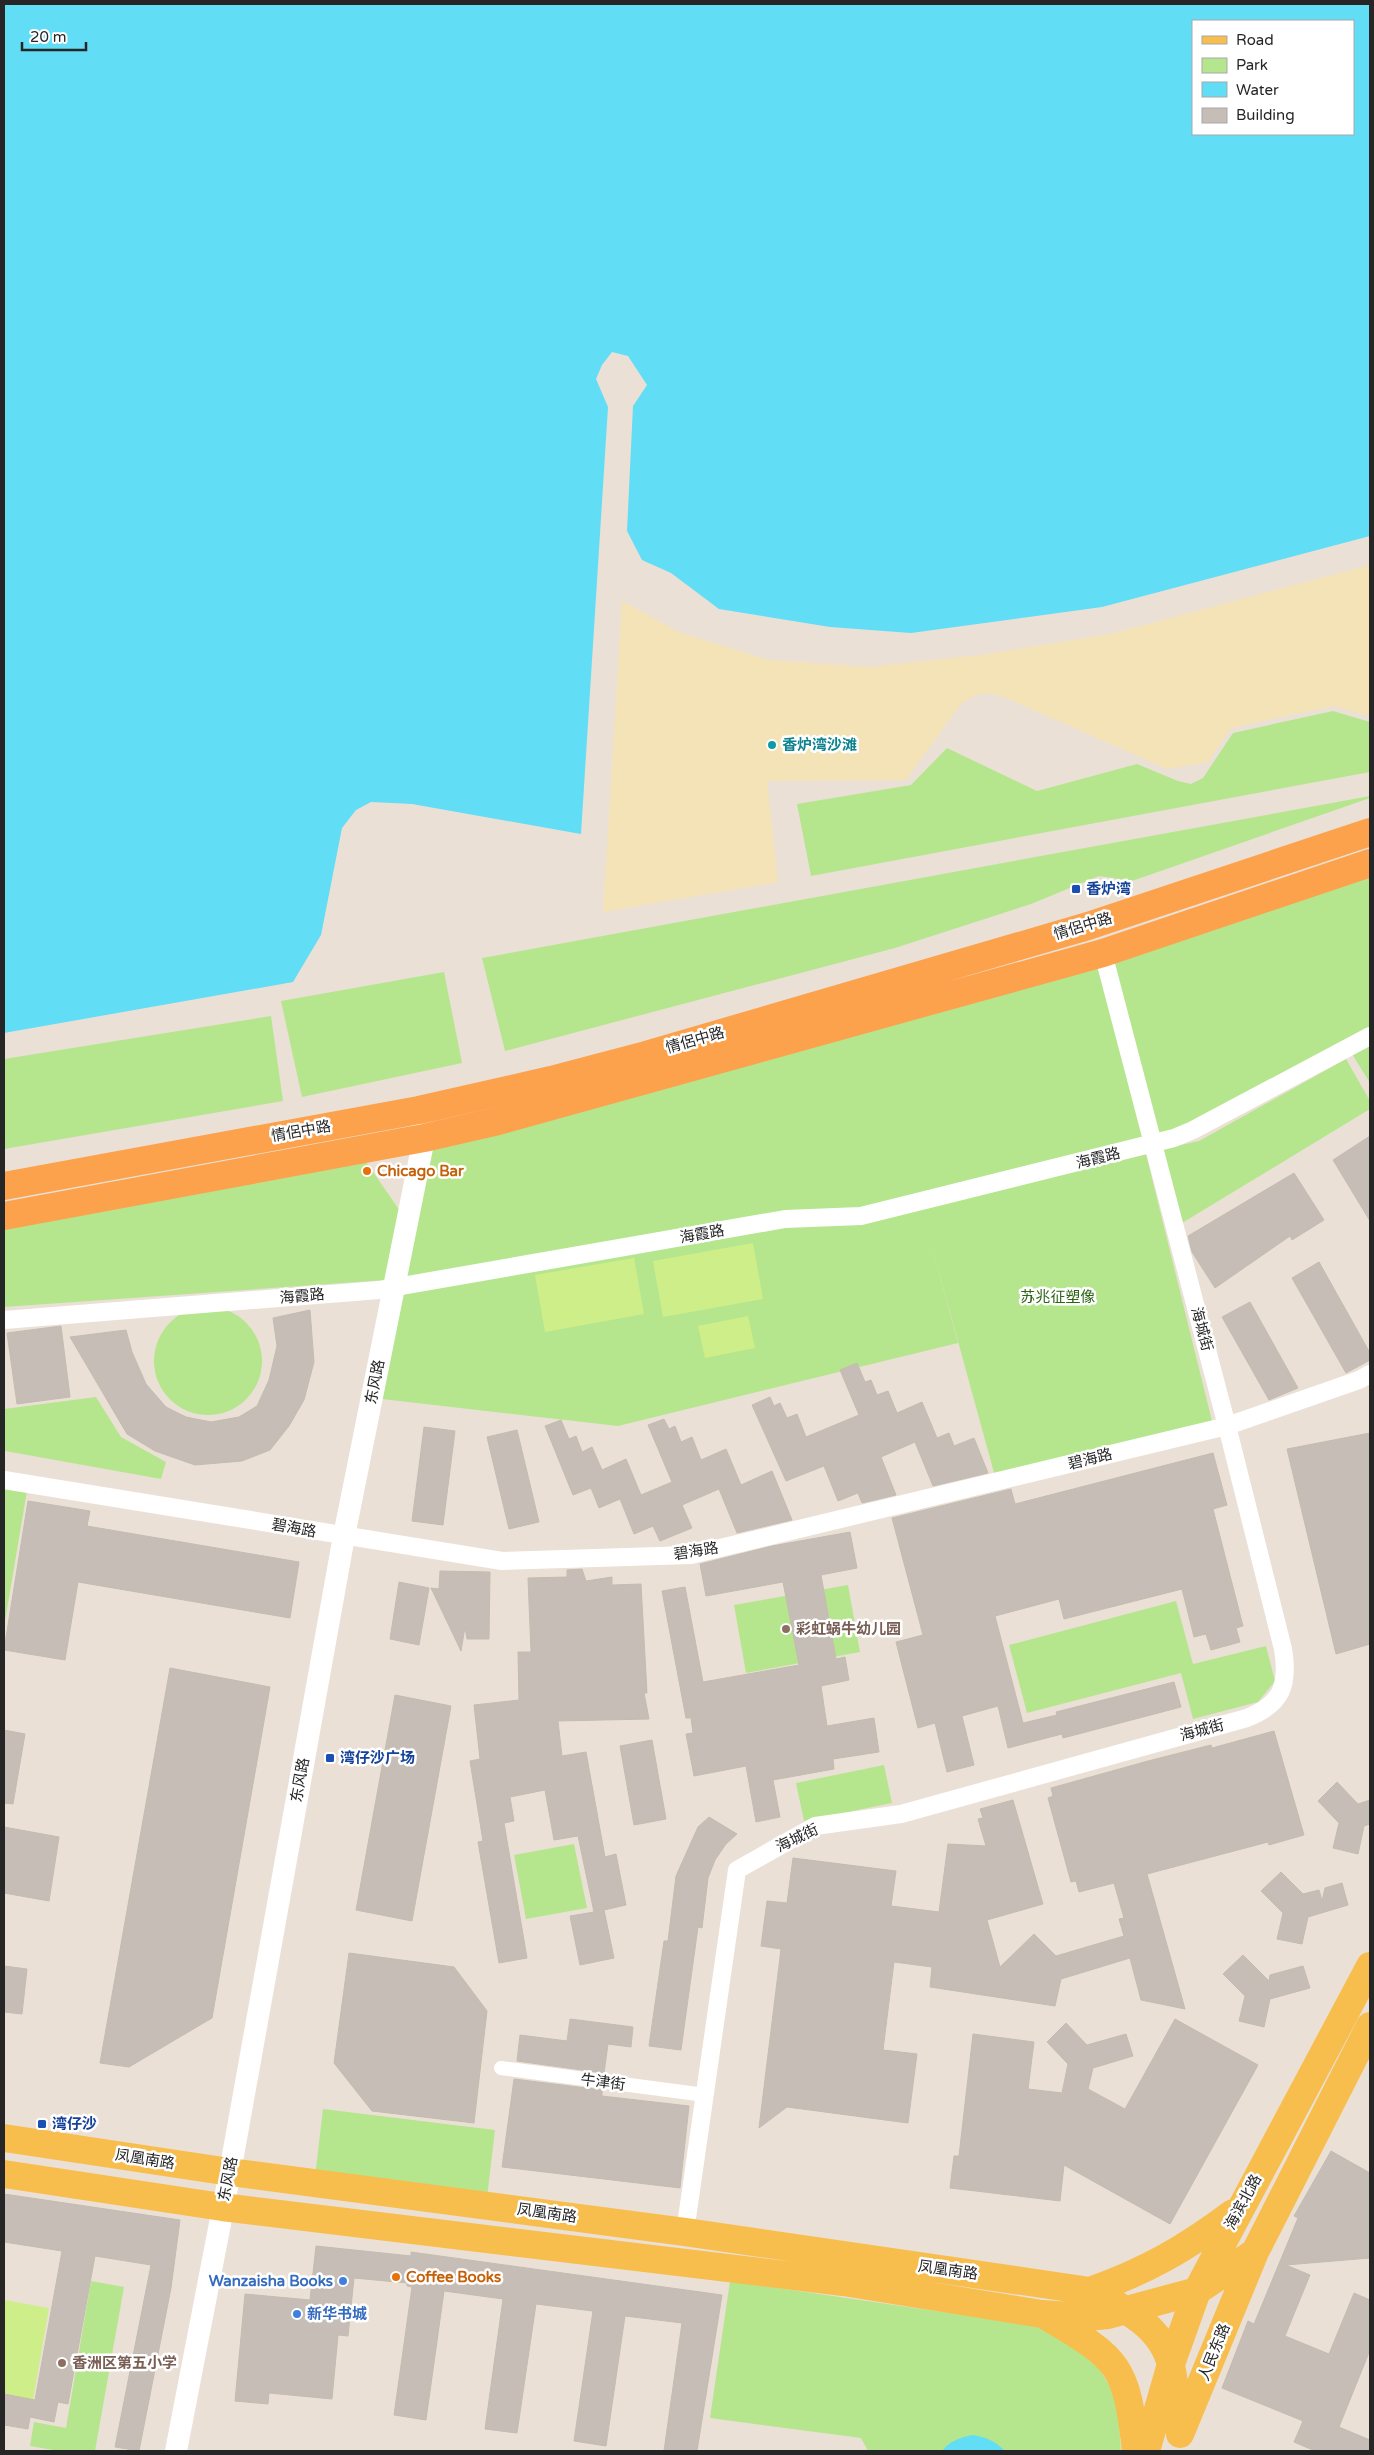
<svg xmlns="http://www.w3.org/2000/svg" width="1374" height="2455" viewBox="0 0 1374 2455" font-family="'Varela Round','Noto Sans SC',sans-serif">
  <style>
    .green { fill: #b5e68e }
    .sand { fill: #f3e3b6 }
    .pitch { fill: #ceee89 }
    .water { fill: #61ddf5; fill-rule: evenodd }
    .building { fill: #c5bdb6; stroke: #c5bcb0 }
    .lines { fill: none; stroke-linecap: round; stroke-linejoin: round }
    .pedestrian { stroke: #fff; stroke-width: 14 }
    .minor { stroke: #fff; stroke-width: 18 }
    .tertiary { stroke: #fff; stroke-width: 22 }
    .primary { stroke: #f8be4d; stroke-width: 28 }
    .trunk { stroke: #fca24d; stroke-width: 28 }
    .culture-dot { fill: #0f9aa8; stroke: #fff; stroke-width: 2 }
    .transit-dot { fill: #1a4fb4; stroke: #fff; stroke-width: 2 }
    .food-dot { fill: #e8710a; stroke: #fff; stroke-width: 2 }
    .education-dot { fill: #8d6e63; stroke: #fff; stroke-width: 2 }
    .shop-dot { fill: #3f7fe0; stroke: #fff; stroke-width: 2 }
    .labels { text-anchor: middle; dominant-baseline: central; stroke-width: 5; stroke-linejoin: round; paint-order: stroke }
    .culture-label { font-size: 15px; font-weight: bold; fill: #0d838f; stroke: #fff; text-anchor: start }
    .transit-label { font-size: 15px; font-weight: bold; fill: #164399; stroke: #fff; text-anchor: start }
    .street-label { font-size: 15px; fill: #262626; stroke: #fff }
    .food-label { font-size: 15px; font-weight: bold; fill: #c56008; stroke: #fff; text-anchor: start }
    .park-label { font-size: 15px; fill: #2e6514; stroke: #fff }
    .education-label { font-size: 15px; font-weight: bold; fill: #785e54; stroke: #fff; text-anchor: start }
    .shop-label { font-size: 15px; font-weight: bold; fill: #366cbe; stroke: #fff; text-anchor: end }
  </style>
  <rect width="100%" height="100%" fill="#ebe0d6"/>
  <!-- green -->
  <path class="green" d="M1333,711L1370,722V772L811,876L797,804L911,785L947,748L1037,791L1137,764L1178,781L1191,784L1203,778L1233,733Z
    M1370,796V798L1132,881L1099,876L1031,904L895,948L505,1051L482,958Z
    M1370,875V1035L1154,1143L1105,953Z
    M1102,955L1152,1144L861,1213L396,1286L425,1139Z
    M444,972L462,1063L302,1097L281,1001Z
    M271,1016L283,1101L4,1149V1059Z
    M1370,1044V1083L1352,1054Z
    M1346,1059L1370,1101V1109L1182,1223L1163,1149L1199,1141Z
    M1146,1154L1212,1421L996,1480L928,1232L958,1343L618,1426L373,1398L395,1289L784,1220L861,1217Z
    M362,1156L400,1211L386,1280L4,1307V1215Z
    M154 1361a54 54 0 1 1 108 0a54 54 0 1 1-108 0Z
    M96,1397L121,1437L166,1462L161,1479L5,1451L4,1409Z
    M4,1488L27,1491L4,1627Z
    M848,1585L860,1652L746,1673L734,1605Z
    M1176,1601L1193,1664L1266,1646L1275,1681L1258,1702L1193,1719L1181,1673L1027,1713L1009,1645Z
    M884,1765L892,1803L804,1821L796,1783Z
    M574,1844L587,1908L526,1919L514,1855Z
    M323,2109L495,2130L487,2198L315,2177Z
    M91,2281L124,2287L95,2451H59L30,2446L34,2422L66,2428Z
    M730,2281L1039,2326L1096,2363L1117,2399L1121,2451H868L861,2438L710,2418Z"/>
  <!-- sand -->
  <path class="sand" d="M1370,565V716L1333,706L1231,728L1208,762L1167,769L1004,697C985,691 977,692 960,705L906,780L767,781L778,882L603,912L622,601L678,632L769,660L869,667L988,654L1110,634Z"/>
  <!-- pitch -->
  <path class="pitch" d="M753,1243L763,1299L663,1317L653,1261Z
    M634,1258L644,1314L545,1332L535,1275Z
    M748,1316L755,1348L705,1358L698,1326Z
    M4,2300L49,2308L33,2400L4,2395Z"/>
  <!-- water -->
  <path class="water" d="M4,4H1370V536L1102,607L911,633L830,627L719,609L671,573L642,560L627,531L633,406L647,385L628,356L612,352L602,365L596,379L608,407L581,834L412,804L371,802L356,810L342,828L321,935L293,982L4,1033ZM1193,21H1353V134H1193Z
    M972,2435C986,2437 995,2441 1005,2451H942C950,2441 959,2438 972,2435Z"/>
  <!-- building -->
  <path class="building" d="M1370,1136V1221L1333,1160Z
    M1294,1173L1324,1220L1292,1240L1290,1236L1215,1288L1192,1252L1188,1236Z
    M1319,1262L1370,1353V1360L1346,1373L1292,1278Z
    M1250,1302L1298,1388L1269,1400L1222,1317Z
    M310,1310L314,1362L304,1400L289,1426L270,1450L242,1461L195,1465L155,1451L127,1434L70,1337L126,1330L132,1352L146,1384L166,1407L186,1417L211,1422L239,1417L257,1406L269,1380L277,1346L273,1318Z
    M61,1326L70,1397L17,1404L7,1333Z
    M857,1363L865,1382L871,1380L877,1395L888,1391L897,1413L922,1402L937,1438L949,1433L954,1446L974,1438L988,1473L933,1486L915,1442L881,1457L896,1495L862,1503L858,1493L838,1501L824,1466L786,1481L752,1405L770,1397L774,1406L780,1403L787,1418L797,1414L806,1437L859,1415L840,1370Z
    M664,1419L669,1429L675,1426L681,1442L692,1437L701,1460L726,1449L741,1485L772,1471L792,1520L737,1533L719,1489L682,1505L692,1528L660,1541L653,1526L634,1534L620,1499L599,1508L591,1488L573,1495L545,1426L561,1420L569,1439L576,1436L582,1452L592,1447L602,1470L626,1459L641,1495L672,1482L648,1425Z
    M424,1427L455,1431L443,1525L412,1521Z
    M517,1430L539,1522L509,1529L487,1437Z
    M1370,1433V1644L1336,1654L1287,1449Z
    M1213,1453L1227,1505L1213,1509L1243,1626L1236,1628L1240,1642L1211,1650L1206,1634L1194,1637L1182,1589L1064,1619L1059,1599L995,1616L1023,1723L1057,1715L1056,1712L1174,1682L1181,1707L1063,1738L1062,1734L1008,1748L998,1706L962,1716L974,1765L947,1772L935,1723L918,1728L896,1642L923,1635L892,1518L1011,1489L1015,1504Z
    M28,1501L90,1511L87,1526L299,1562L290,1618L78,1582L65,1660L4,1650Z
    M850,1532L857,1568L821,1575L836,1659L845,1657L849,1680L821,1686L827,1726L874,1718L879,1752L833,1759L834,1769L773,1780L780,1817L756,1822L746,1766L694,1776L686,1734L693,1733L691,1718H686L662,1591L685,1587L703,1682L799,1665L783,1582L706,1596L700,1564L772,1546Z
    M582,1569L586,1581L612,1577V1585L641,1584L647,1693H644L649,1719L558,1721L562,1756L586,1752L605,1857L616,1854L626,1905L604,1910L614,1958L580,1965L570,1916L594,1912L578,1836L554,1840L545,1790L510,1797L514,1821L504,1823L527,1958L499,1963L478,1842L483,1841L470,1761L480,1759L474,1705L519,1700L518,1652H531L528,1578L567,1577V1570Z
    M440,1571L490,1572L489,1639H467L465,1627L461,1651L431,1588L439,1589Z
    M399,1582L429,1588L419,1645L390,1639Z
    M170,1668L270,1687L212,2018L129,2067L100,2063Z
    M395,1695L451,1706L412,1921L356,1910Z
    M4,1730L25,1734L13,1804L4,1803Z
    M1274,1731L1304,1835L1269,1845L1268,1842L1147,1874L1185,2009L1141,2000L1130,1958L1061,1979L1055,2006L930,1987L932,1967L894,1962L883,2050L917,2054L908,2123L787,2107L759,2128L781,1949L761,1946L767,1901L787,1903L793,1858L896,1871L891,1906L939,1912L948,1844L986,1846L978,1819L983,1818L980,1809L1013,1800L1043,1904L987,1920L1000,1967L1034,1934L1056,1956L1124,1936L1119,1919L1124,1918L1114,1883L1079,1892L1076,1881L1071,1882L1048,1798L1053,1796L1051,1788L1148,1761L1211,1745L1212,1748Z
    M652,1740L666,1819L634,1825L620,1746Z
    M1337,1782L1358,1804L1370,1800V1824L1364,1826L1358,1854L1333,1848L1339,1823L1318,1801Z
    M709,1817L737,1834L726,1844L715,1860L708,1878L702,1928L698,1927L681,2050L649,2046L664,1941H668L676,1876L698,1827Z
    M4,1827L59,1837L49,1901L4,1893Z
    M1281,1872L1303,1894L1319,1890L1322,1901L1325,1888L1342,1883L1348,1905L1308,1917L1302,1944L1277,1939L1283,1913L1261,1891Z
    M349,1953L454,1967L487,2011L474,2123L372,2111L334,2063Z
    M1243,1955L1269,1981L1270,1975L1303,1966L1310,1988L1270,1999L1264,2027L1239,2021L1245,1996L1223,1974Z
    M4,1966L27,1969L22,2014L4,2012Z
    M570,2019L633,2027L631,2047L608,2044L604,2073L517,2061L520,2035L567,2041Z
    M1175,2019L1258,2065L1170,2224L1064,2165L1060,2201L950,2188L954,2156H959L973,2034L1034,2042L1028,2089L1062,2093L1068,2064L1047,2042L1066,2023L1087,2045L1126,2034L1133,2056L1093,2068L1088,2089L1125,2109Z
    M514,2079L602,2090V2096L689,2106L680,2188L502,2167Z
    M1331,2151L1370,2173V2258L1286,2265L1310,2275L1285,2336L1329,2354L1354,2293L1370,2300V2350L1339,2427L1370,2440V2451H1315L1294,2442L1303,2421L1222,2388L1248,2321L1254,2324L1298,2218L1294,2216Z
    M4,2194L180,2220L171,2288L139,2451L115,2447L151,2265L95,2256L68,2404L58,2402L54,2422L30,2417L28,2429L4,2425V2394L35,2400L62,2251L4,2242Z
    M316,2246L411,2256V2252L722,2295L697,2451H664L682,2323L625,2316L606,2446L574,2441L593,2311L536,2304L517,2433L485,2429L503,2299L444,2291L426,2420L394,2415L412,2287L407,2286V2283L354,2278L348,2336L338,2335L332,2399L269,2393L268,2404L235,2401L245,2294L310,2300Z"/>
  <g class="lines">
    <!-- pedestrian -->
    <path class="pedestrian" d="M501,2068L705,2095"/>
    <!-- minor -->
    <path class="minor" d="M4,1320L379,1290L785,1219L861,1216L1174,1138L1193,1130L1370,1036
      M4,1480L502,1561L691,1555L1227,1426L1359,1380L1370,1374
      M685,2232L737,1870L815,1826L901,1814L1247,1718C1282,1704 1289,1685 1283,1649L1227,1426L1103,953"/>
    <!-- tertiary -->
    <path class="tertiary" d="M176,2451L230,2172L344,1536L424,1138L422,1123"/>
    <!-- primary -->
    <path class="primary" d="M4,2138L230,2172L685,2232L1090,2291C1122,2307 1163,2326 1171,2366C1176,2388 1177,2412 1180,2434
      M4,2174L222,2207L843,2282L1042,2314L1087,2317L1108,2315L1197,2291L1255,2252
      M1090,2291C1146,2271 1185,2249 1233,2213
      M1046,2316C1120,2360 1126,2364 1136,2451
      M1181,2432L1255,2252L1370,2026
      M1146,2451L1171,2364L1197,2291L1370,1966"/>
    <!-- trunk -->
    <path class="trunk" d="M4,1186L419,1110L551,1080L646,1055L1088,926L1370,832
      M4,1216L424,1138L498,1121L1103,953L1370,863"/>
  </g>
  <!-- markers -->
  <circle class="culture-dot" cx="772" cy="745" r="5"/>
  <g class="transit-dot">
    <rect x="1071" y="884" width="10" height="10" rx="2.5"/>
    <rect x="325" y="1753" width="10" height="10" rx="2.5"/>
    <rect x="37" y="2119" width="10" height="10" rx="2.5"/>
  </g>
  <g class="food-dot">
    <circle cx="367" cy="1171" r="5"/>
    <circle cx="396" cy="2277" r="5"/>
  </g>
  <g class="education-dot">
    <circle cx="786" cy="1629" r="5"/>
    <circle cx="62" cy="2363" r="5"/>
  </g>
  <g class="shop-dot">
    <circle cx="343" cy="2281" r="5"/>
    <circle cx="297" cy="2314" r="5"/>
  </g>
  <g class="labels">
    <!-- culture labels -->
    <g class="culture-label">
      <text x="782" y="745">香炉湾沙滩</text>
    </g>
    <!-- transit labels -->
    <g class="transit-label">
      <text x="1086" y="889">香炉湾</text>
      <text x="340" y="1758">湾仔沙广场</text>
      <text x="52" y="2124">湾仔沙</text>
    </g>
    <!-- street labels -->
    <g class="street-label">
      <text transform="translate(1083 926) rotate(-17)">情侶中路</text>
      <text transform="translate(695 1040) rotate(-16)">情侶中路</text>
      <text transform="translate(301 1131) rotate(-10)">情侶中路</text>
      <text transform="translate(1098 1158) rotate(-14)">海霞路</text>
      <text transform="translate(702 1234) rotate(-10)">海霞路</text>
      <text transform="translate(302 1296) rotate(-5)">海霞路</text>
      <text transform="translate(1202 1329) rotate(75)">海城街</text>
      <text transform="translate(375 1382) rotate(-79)">东风路</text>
      <text transform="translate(1090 1459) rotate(-14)">碧海路</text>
      <text transform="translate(294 1528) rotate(10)">碧海路</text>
      <text transform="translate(696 1551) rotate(-9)">碧海路</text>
      <text transform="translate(1202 1730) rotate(-15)">海城街</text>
      <text transform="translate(300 1780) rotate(-80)">东风路</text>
      <text transform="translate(797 1838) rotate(-26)">海城街</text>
      <text transform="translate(603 2082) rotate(7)">牛津街</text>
      <text transform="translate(145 2159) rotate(9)">凤凰南路</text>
      <text transform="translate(228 2179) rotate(-79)">东风路</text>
      <text transform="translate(1243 2202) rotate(-62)">海滨北路</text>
      <text transform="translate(547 2213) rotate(8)">凤凰南路</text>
      <text transform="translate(948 2270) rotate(8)">凤凰南路</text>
      <text transform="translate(1214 2352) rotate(-68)">人民东路</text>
    </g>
    <!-- food labels -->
    <g class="food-label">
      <text x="377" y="1171">Chicago Bar</text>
      <text x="406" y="2277">Coffee Books</text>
    </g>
    <!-- park labels -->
    <g class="park-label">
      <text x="1058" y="1297">苏兆征塑像</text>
    </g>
    <!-- education labels -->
    <g class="education-label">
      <text x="796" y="1629">彩虹蜗牛幼儿园</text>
      <text x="72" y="2363">香洲区第五小学</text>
    </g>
    <!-- shop labels -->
    <g class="shop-label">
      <text x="333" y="2281">Wanzaisha Books</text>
      <text x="307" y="2314" text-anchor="start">新华书城</text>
    </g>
  </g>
  <!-- border -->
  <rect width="1374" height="2455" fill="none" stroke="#262626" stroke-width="10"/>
  <!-- legend -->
  <rect x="1192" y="20" width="162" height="115" fill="#ffffff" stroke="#a8a8a8"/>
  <rect x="1202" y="36" width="25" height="8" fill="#f8be4d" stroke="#a8a8a8"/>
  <text x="1236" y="45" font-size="15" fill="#262626">Road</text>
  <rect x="1202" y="58" width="25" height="15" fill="#b5e68e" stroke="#a8a8a8"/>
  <text x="1236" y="70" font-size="15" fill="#262626">Park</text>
  <rect x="1202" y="82" width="25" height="15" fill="#61ddf5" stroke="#a8a8a8"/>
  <text x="1236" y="95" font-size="15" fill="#262626">Water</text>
  <rect x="1202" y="108" width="25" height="15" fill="#c5bdb6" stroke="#a8a8a8"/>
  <text x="1236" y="120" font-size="15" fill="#262626">Building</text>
  <!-- scale -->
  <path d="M22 42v8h64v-8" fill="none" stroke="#262626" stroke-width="2.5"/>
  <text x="30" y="42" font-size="15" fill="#262626" stroke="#ffffff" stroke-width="4" paint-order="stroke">20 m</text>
</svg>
